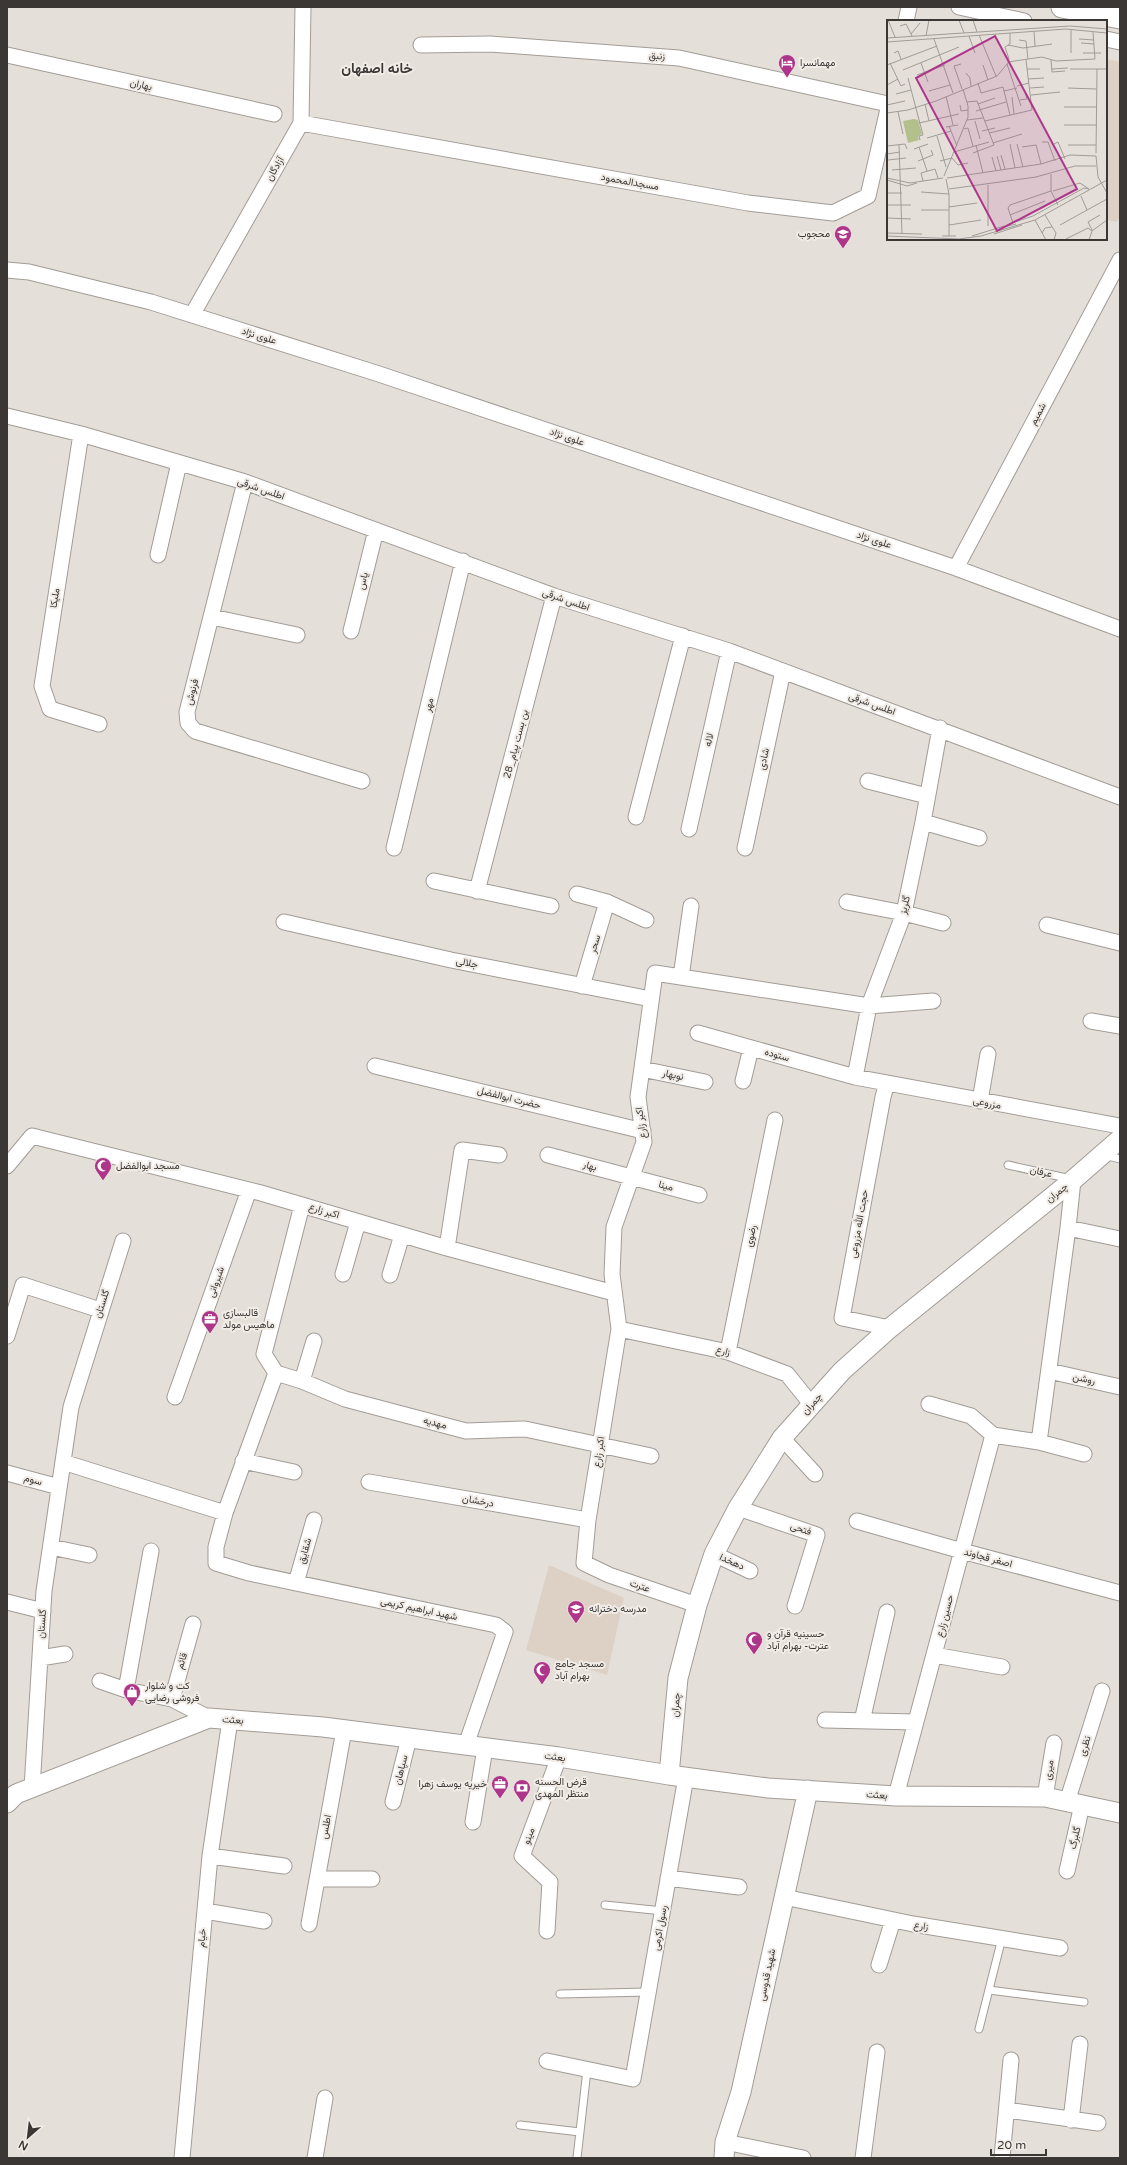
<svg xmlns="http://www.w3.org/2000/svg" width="1127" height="2165" viewBox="0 0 1127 2165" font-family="'Varela Round',Vazirmatn,sans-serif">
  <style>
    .built { fill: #ddd1c6 }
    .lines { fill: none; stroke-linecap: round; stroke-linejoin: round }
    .service-casing { stroke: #a29c97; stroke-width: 9 }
    .minor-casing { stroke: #a29c97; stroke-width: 17 }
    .tertiary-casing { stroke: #a29c97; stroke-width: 21 }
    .secondary-casing { stroke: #a29c97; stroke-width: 23 }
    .service { stroke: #fff; stroke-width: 7 }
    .minor { stroke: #fff; stroke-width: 15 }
    .tertiary { stroke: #fff; stroke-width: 19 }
    .secondary { stroke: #fff; stroke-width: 21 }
    .labels { text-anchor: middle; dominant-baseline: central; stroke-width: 4; stroke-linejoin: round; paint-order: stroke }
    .street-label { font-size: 10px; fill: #3a3735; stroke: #f2ece7 }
    .poi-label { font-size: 10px; fill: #3a3735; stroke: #f2ece7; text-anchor: start }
    .district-label { font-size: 14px; font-weight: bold; fill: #3a3735; stroke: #f2ece7 }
    .inset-road { fill: none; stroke: #a19c97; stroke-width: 1 }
    .view { fill: #ae368a; fill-opacity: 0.15; stroke: #ae368a; stroke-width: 2 }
    .inset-edge { fill: none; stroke: #3a3735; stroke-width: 2 }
  </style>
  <rect width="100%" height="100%" fill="#e5dfd9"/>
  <!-- built -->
  <path class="built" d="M1106,59L1120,62V217L1117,222L1106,220Z
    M549,1565L624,1598L607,1675L526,1650Z"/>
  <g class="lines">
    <defs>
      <path id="service" d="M1104,1155L1120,1159
        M1008,1165L1071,1179
        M605,1905L663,1911
        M989,1990L1084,2002
        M560,1994L648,1992
        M979,2029L1002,1938
        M520,2125L580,2132
        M577,2158L587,2070"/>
      <path id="minor" d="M959,7L1024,21
        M906,21L909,7
        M1106,39L1120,42
        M421,45L490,44L679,58L888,104
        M7,55L274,114
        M301,123L748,203L833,213L868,196L888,109
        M7,270L29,272L151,302L379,374L956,568L1120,629
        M192,315L301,123L303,7
        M7,416L81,434L245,482L554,596L729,651L1120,797
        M81,434L42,686L50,709L99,724
        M245,482L187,712L188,723L195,731L362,781
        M158,555L179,463
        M956,568L1120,260
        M212,617L297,635
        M351,631L376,530
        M868,781L927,796
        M636,817L683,636
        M923,822L979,838
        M689,829L729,651
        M394,848L463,561
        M745,848L783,671
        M434,881L551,906
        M477,891L554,596
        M577,894L607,902L646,920
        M847,902L904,913L943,923
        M284,922L451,960L651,999
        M1047,925L1120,943
        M681,977L691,906
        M582,986L607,902
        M1091,1021L1120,1026
        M698,1033L855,1077L1120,1126
        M375,1066L643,1131
        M642,1069L705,1082
        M855,1077L869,1006L904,913L923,822L940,728
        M743,1081L751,1048
        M887,1083L883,1097L842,1318L890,1328
        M980,1101L988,1054
        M548,1155L699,1195
        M7,1166L32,1136L261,1193L447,1248L614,1293
        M1068,1228L1120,1239
        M447,1248L462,1150L499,1155
        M343,1274L358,1222
        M390,1275L402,1235
        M619,1329L728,1352L787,1374L812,1405
        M7,1336L23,1285L100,1310
        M728,1352L775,1120
        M1049,1371L1120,1387
        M276,1373L225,1513L216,1547V1563L249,1573L496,1625L505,1632L466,1745
        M276,1373L302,1381L345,1399L466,1431L525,1429L651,1456
        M276,1373L264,1354L302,1205
        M302,1381L314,1341
        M175,1397L249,1190
        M929,1404L971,1416L993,1435L1039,1442L1084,1454
        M782,1438L815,1474
        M1039,1442L1068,1228L1073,1180
        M243,1461L294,1472
        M63,1462L225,1513
        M7,1473L59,1487
        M369,1482L588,1520
        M738,1508L817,1535L795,1606
        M857,1521L962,1551L1120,1593
        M51,1547L89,1555
        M714,1554L750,1571
        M296,1583L314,1520
        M7,1602L43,1611
        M697,1605L609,1575L584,1563L588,1520L619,1329L612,1274L614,1227L644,1142L638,1097L655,973L869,1006L933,1001
        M934,1655L1002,1667
        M40,1658L65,1654
        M100,1681L126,1690L172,1699L209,1718
        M126,1690L151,1551
        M172,1699L193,1624
        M825,1720L916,1722
        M862,1721L887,1612
        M32,1788L44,1591L71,1407L123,1241
        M896,1796L993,1435
        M1045,1797L1054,1743
        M393,1802L409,1738
        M1067,1802L1102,1691
        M473,1822L485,1748
        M210,1856L284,1866
        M1067,1871L1082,1805
        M668,1878L739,1887
        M317,1879H372
        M784,1897L913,1924L1060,1948
        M205,1911L264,1921
        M309,1924L344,1730
        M547,1931L550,1882L522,1856L559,1757
        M879,1965L893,1920
        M547,2061L633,2079L686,1777
        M1007,2110L1098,2123
        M1071,2120L1080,2044
        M725,2142L803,2158
        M182,2158L210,1856L230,1720
        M315,2158L325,2098
        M863,2158L877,2052
        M1002,2158L1011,2060"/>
      <path id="tertiary" d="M669,1775L678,1678L697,1605L714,1554L738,1508L782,1438L842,1371L890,1328L1073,1180L1120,1139
        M7,1803L16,1794L209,1718L323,1727L559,1757L669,1775L768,1788L896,1796L1045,1797L1120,1813
        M724,2158L725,2142L741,2092L808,1790"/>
      <path id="secondary" d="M1062,7L1120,18"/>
    </defs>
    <!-- service casing -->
    <use href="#service" class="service-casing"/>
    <!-- minor casing -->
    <use href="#minor" class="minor-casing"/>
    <!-- tertiary casing -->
    <use href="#tertiary" class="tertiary-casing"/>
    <!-- secondary casing -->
    <use href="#secondary" class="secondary-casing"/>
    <!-- service -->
    <use href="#service" class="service"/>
    <!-- minor -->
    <use href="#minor" class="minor"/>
    <!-- tertiary -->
    <use href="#tertiary" class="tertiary"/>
    <!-- secondary -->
    <use href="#secondary" class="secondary"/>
  </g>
  <!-- icons -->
  <defs>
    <symbol id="hotel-pin" viewBox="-11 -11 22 30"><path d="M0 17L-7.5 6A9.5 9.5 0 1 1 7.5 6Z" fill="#ae368a" stroke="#f2ece7"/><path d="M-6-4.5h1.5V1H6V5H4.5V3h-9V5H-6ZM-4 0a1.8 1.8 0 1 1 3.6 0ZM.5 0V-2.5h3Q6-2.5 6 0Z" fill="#fff"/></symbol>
    <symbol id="school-pin" viewBox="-11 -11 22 30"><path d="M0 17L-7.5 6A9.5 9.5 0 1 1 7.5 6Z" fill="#ae368a" stroke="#f2ece7"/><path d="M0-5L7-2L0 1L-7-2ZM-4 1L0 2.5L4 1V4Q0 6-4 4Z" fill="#fff"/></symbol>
    <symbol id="mosque-pin" viewBox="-11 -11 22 30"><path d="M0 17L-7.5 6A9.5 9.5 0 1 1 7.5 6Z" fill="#ae368a" stroke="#f2ece7"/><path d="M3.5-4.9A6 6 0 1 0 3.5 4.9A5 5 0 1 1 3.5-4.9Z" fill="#fff"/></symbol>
    <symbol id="office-pin" viewBox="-11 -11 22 30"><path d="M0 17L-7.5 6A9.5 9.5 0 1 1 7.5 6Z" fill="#ae368a" stroke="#f2ece7"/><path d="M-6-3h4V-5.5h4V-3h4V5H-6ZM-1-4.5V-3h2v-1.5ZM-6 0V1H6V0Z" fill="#fff"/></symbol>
    <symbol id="shop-pin" viewBox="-11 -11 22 30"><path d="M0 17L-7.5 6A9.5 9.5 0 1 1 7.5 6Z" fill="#ae368a" stroke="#f2ece7"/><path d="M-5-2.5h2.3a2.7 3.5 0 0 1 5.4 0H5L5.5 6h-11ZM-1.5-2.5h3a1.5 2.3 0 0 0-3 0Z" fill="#fff"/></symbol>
    <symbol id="bank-pin" viewBox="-11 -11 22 30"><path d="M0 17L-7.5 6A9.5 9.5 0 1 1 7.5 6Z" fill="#ae368a" stroke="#f2ece7"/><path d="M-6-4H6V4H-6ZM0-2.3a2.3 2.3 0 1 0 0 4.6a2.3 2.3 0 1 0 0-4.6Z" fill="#fff"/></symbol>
  </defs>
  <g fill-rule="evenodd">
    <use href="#hotel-pin" x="777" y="53" width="20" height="27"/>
    <use href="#school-pin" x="833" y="224" width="20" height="27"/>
    <use href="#mosque-pin" x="93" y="1156" width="20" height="27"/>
    <use href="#office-pin" x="200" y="1309" width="20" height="27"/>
    <use href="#school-pin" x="566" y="1599" width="20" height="27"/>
    <use href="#mosque-pin" x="744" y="1630" width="20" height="27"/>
    <use href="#mosque-pin" x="532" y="1660" width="20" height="27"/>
    <use href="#shop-pin" x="122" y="1682" width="20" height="27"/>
    <use href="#office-pin" x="490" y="1774" width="20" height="27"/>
    <use href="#bank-pin" x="512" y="1778" width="20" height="27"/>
  </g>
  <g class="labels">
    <!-- street labels -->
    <g class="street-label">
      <text transform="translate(657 56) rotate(4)">زنبق</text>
      <text transform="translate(141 85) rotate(12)">بهاران</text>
      <text transform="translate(275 169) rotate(-60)">آزادگان</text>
      <text transform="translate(630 182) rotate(10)">مسجدالمحمود</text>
      <text transform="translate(259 336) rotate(17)">علوی نژاد</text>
      <text transform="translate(1038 414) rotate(-62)">شمیم</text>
      <text transform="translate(567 437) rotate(19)">علوی نژاد</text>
      <text transform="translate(261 489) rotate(19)">اطلس شرقی</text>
      <text transform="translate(874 540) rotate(18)">علوی نژاد</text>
      <text transform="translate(363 581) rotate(-76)">یاس</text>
      <text transform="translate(55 598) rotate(-81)">ملیکا</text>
      <text transform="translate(566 600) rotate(19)">اطلس شرقی</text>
      <text transform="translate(192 692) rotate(-75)">فرنوش</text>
      <text transform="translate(872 704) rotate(20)">اطلس شرقی</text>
      <text transform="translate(429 705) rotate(-76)">مهر</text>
      <text transform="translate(709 740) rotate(-77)">لاله</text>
      <text transform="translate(516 744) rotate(-75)">بن بست پیام_28</text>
      <text transform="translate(764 759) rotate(-78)">شادی</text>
      <text transform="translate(905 905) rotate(-76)">گلریز</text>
      <text transform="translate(595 944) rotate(-73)">سحر</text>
      <text transform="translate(467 963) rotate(11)">جلالی</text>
      <text transform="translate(777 1055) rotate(16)">ستوده</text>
      <text transform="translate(673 1075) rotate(12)">نوبهار</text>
      <text transform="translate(509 1098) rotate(14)">حضرت ابوالفضل</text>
      <text transform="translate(987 1103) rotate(11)">مزروعی</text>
      <text transform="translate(641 1123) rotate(-97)">اکبر زارع</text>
      <text transform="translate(590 1166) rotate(15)">بهار</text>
      <text transform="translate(1041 1172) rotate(13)">عرفان</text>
      <text transform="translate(666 1186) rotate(15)">مینا</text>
      <text transform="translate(1057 1193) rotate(-39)">چمران</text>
      <text transform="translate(324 1211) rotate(17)">اکبر زارع</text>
      <text transform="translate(859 1224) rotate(-80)">حجت الله مزروعی</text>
      <text transform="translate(751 1236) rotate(-79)">رضوی</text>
      <text transform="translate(216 1282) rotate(-70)">شیروانی</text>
      <text transform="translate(102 1304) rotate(-72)">گلستان</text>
      <text transform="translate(723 1351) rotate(14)">زارع</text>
      <text transform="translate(1084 1379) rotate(12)">روشن</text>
      <text transform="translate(812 1404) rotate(-48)">چمران</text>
      <text transform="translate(435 1423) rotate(14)">مهدیه</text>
      <text transform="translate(599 1452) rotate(-81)">اکبر زارع</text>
      <text transform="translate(33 1480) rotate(15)">سوم</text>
      <text transform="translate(478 1501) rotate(10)">درخشان</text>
      <text transform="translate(801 1529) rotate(19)">فتحی</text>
      <text transform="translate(305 1551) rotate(-74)">شقایق</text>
      <text transform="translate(988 1558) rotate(15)">اصغر قجاوند</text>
      <text transform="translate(732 1562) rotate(24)">دهخدا</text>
      <text transform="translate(640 1586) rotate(19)">عترت</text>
      <text transform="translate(419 1609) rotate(12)">شهید ابراهیم کریمی</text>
      <text transform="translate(945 1616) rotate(-75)">حسین زارع</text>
      <text transform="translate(42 1624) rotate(-86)">گلستان</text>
      <text transform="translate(182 1661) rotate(-74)">قائم</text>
      <text transform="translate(676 1705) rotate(-85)">چمران</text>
      <text transform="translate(233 1720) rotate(4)">بعثت</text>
      <text transform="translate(1085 1746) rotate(-73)">نظری</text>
      <text transform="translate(555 1757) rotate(8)">بعثت</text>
      <text transform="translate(401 1770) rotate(-76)">سپاهان</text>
      <text transform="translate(1049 1770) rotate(-81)">میری</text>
      <text transform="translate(877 1795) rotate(4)">بعثت</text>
      <text transform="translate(326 1827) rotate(-80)">اطلس</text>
      <text transform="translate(529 1836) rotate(-69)">مینو</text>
      <text transform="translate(1075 1838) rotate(-78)">گلبرگ</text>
      <text transform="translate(921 1926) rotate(9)">زارع</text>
      <text transform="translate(660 1928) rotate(-80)">رسول اکرمی</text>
      <text transform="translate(202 1938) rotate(-85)">خیام</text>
      <text transform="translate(767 1975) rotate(-78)">شهید قدوسی</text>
    </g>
    <!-- poi labels -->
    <g class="poi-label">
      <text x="800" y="63">مهمانسرا</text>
      <text x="830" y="234" text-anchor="end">محجوب</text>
      <text x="116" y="1166">مسجد ابوالفضل</text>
      <text x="223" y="1313">قالبسازی<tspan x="223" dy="12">ماهیس مولد</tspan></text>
      <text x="589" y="1609">مدرسه دخترانه</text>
      <text x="767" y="1634">حسینیه قرآن و<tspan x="767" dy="12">عترت- بهرام آباد</tspan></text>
      <text x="555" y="1664">مسجد جامع<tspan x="555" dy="12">بهرام آباد</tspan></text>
      <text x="145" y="1686">کت و شلوار<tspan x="145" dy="12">فروشی رضایی</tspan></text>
      <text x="535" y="1782">قرض الحسنه<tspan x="535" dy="12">منتظر المهدی</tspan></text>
      <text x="487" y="1784" text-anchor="end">خیریه یوسف زهرا</text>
    </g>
    <!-- district labels -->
    <g class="district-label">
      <text x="377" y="68">خانه اصفهان</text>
    </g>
  </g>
  <!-- overview -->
  <g transform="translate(887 20)">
    <rect width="220" height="220" fill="#e5dfd9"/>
    <path d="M27,99L31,100L35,114L31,116L32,120L21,123L16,101Z" fill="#b3c08c"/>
    <path class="inset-road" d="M1,0L8,17M72,0L77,13M86,0L90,12M13,6L19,4L25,16M184,10V33M147,11L148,26M24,14L33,3M92,15L109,56M39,16L42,0M82,16L88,33M0,18L183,6L220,9M47,19L66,73M192,19L207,20M132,20L139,21L141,39M0,22L179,9L220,13M194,23L207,24M121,25L136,28L165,24M7,33L11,31L14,39M196,33H214M164,40L165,52L178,51M121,42L155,37L169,41L208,39L206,12M3,43L14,66L18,64M34,43L41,62M74,44L67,46L75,69M120,44L134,86M0,45L50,26M96,45L101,60M140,49H153M165,49L181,48M183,49H220M16,50L72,27M79,53L83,58L84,66M30,55L58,45M21,58L36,115L32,116L33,120M141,59L157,58M91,63L94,73L116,67L123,95M0,65L11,59M130,66L142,63M143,68L157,67M181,68L209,69M42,71L63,65M117,71L130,68M9,74L24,70M144,75L173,72M59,76L66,105M125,77L127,94M133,80L140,79L138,72M80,82L90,81L107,125L86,133M38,84L42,101M91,84L108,78M0,85L18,81M73,85L74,91L81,90M177,87H210M89,91L119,82M11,92L16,114M0,93L21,90L49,81L110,56L121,43L122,39L118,27L123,24V13M80,100L96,98M88,101L93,119M98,101L145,90L139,40M32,103L72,94M177,105H210M62,106L70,126M59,107L71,105M77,109L81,108L86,126M95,111L108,108M102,113L123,108M50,116L59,147M40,118L64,111M155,122H161L168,141M106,123L135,114M123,124L128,148M130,124L136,147M167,124L171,122L178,139M12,125L15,214M89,125L96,153M181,125H209M0,126L18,124L20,129M32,127L40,151M135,127L149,125L154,144M27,129L41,124M67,132L102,122M209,133L210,49M0,134L13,132M114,135L118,149M110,136L114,150M105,137L109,151M1,140L19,138M31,141L46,135L44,130M53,141L65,138L71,145L81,143M5,150L29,148M164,154V171L171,185M57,156L81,97V86L76,69M0,158L23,163L56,158M60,158L154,144L183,135L209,136L211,157L220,173M59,159L62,174V216M0,160L20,166L30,163M36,161L34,153L48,149L51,158M62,169L149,157L188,146H209M166,171L193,163L202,169M34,172L62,174M0,173H15M194,176L200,190M0,185H24M62,187L90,183M34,190H62M123,195L158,181M158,195L169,213L167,220M0,198L24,199M148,200L159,220M126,203L121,188L123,185L164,171M122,204L146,196L197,168L202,169M62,205L94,200M173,205L220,179M101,206V165M117,207L129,204M205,210L201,202L213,195M0,213L35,214M155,213L158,208L165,207M107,214L135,205M0,216L72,219L94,216L148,200L220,160M55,216H69M85,216L117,206M179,219L201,208L205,211M202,220L205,211L220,200"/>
    <path class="view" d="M108,16L190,169L110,211L29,58Z"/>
    <rect width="220" height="220" class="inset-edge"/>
  </g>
  <!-- border -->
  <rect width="1127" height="2165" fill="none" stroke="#3a3735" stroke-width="16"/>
  <!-- north arrow -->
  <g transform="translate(28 2137) rotate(208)" stroke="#f2ece7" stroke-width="3" paint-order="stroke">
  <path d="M0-3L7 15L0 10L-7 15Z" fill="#3a3735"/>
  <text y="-6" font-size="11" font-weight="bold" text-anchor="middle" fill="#3a3735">N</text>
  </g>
  <!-- scale -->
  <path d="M991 2149v6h55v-6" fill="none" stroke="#3a3735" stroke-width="2"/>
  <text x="997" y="2149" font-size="12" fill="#3a3735" stroke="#f2ece7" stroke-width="3" paint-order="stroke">20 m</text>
</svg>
